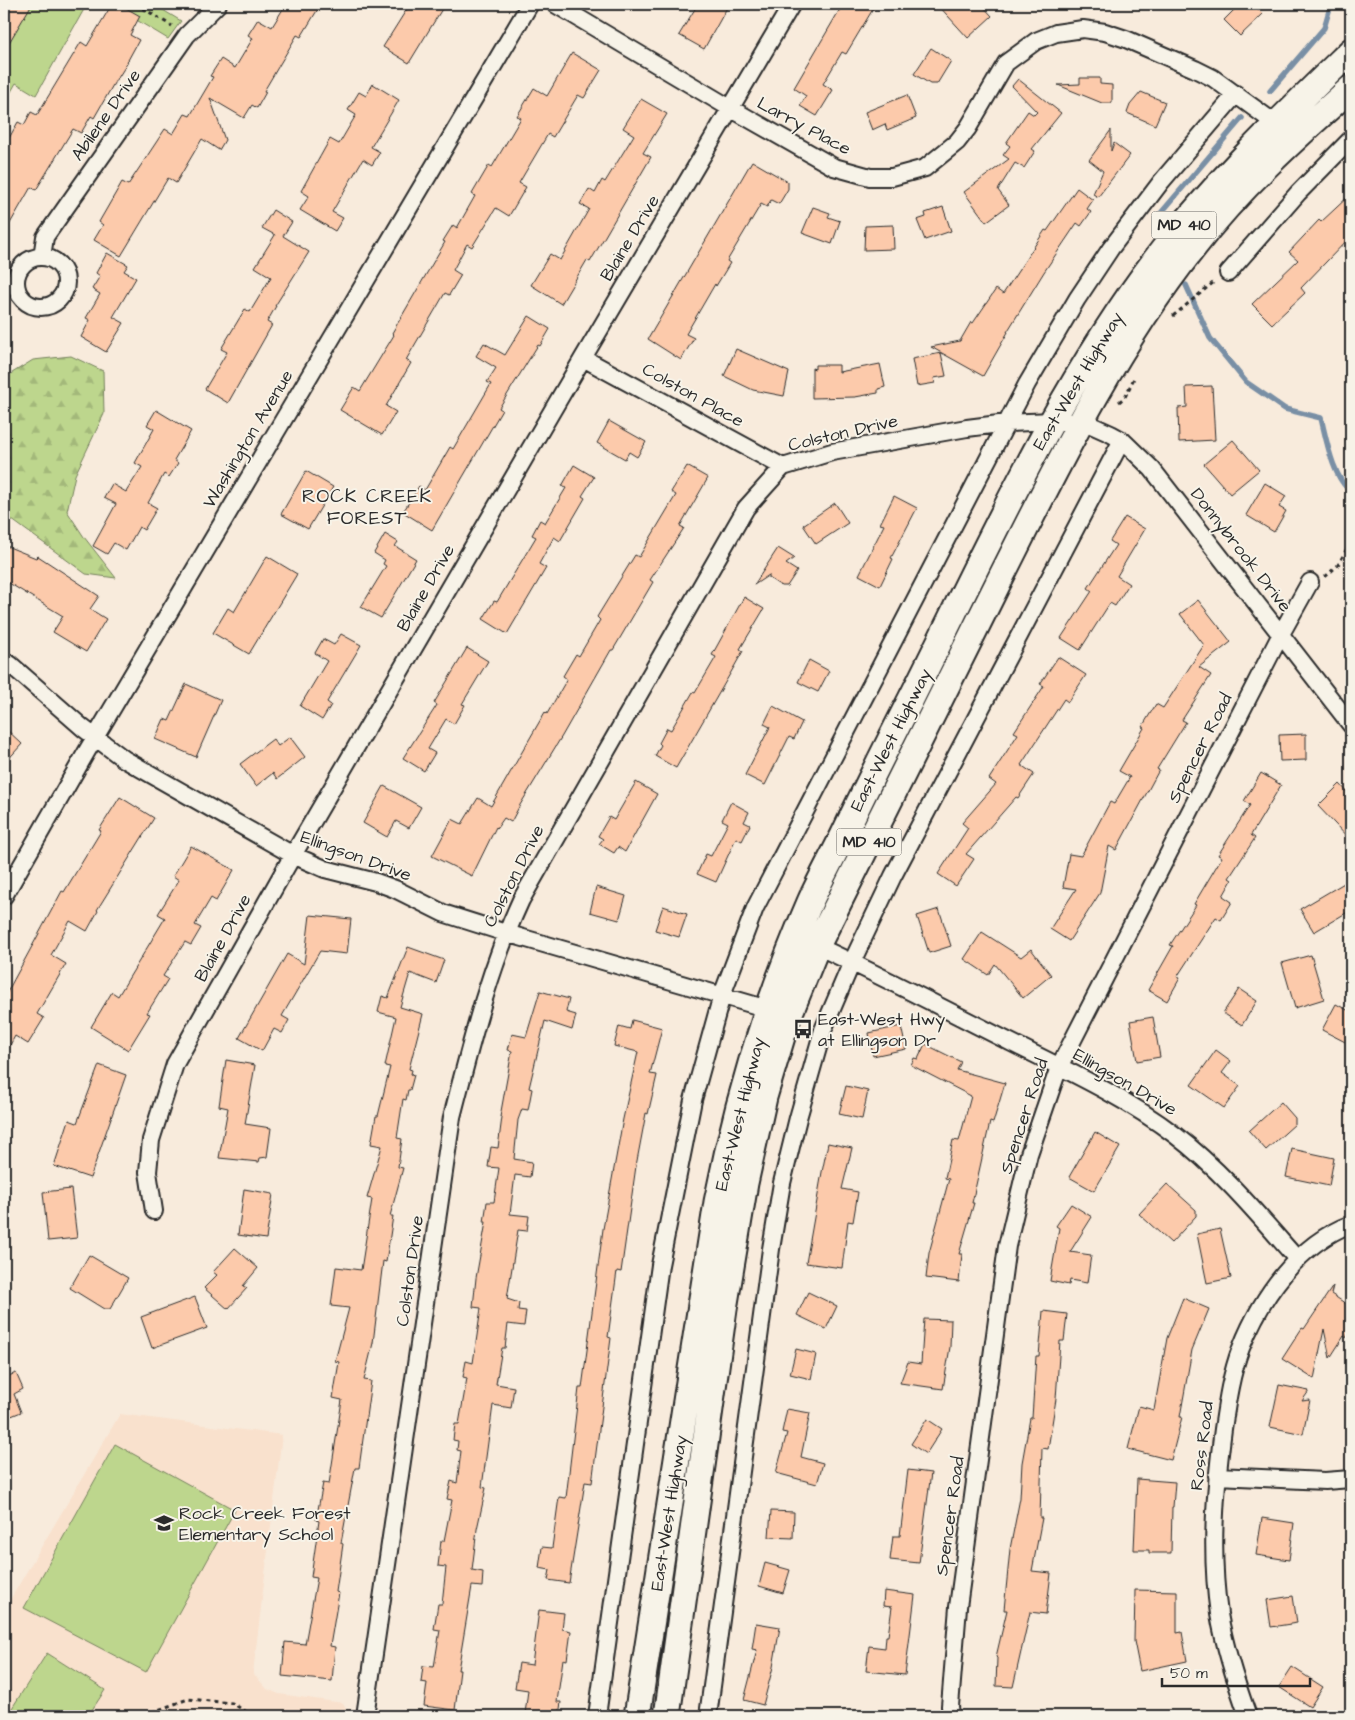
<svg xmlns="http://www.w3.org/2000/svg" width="1355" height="1720" viewBox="0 0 1355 1720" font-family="'Architects Daughter',sans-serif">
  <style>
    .built { fill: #f9e1cd }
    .forest { fill: url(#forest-firs); stroke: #74805c }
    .park { fill: #bdd68d; stroke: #74805c }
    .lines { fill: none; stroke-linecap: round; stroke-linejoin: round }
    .stream { stroke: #798fa5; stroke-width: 5.5 }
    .building { fill: #fccaab; stroke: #2b2b2b }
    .minor-casing { stroke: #2b2b2b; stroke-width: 20 }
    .primary-casing { stroke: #2b2b2b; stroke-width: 29 }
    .path { stroke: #2b2b2b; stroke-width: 3; stroke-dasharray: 4 4; stroke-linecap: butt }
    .minor { stroke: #f7f3e8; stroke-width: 16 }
    .primary { stroke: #f7f3e8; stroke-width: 25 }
    .labels { text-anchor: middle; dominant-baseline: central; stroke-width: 4; stroke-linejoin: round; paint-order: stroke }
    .shield { fill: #f7f3e8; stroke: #686764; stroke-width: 1 }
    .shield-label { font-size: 16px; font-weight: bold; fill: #2b2b2b }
    .street-label { font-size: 18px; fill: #2b2b2b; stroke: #f7f3e8 }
    .poi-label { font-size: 18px; fill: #2b2b2b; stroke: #f7f3e8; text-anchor: start }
    .neighbourhood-label { font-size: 19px; letter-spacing: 1px; fill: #2b2b2b; stroke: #f7f3e8 }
  </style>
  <defs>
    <pattern id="forest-firs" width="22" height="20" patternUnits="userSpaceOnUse" patternTransform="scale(1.25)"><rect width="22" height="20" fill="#bdd68d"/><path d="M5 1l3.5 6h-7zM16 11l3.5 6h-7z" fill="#a3b87a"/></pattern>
  </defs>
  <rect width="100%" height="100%" fill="#f8ebdc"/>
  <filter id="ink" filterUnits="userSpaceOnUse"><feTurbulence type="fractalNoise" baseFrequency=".02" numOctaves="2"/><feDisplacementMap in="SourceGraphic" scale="10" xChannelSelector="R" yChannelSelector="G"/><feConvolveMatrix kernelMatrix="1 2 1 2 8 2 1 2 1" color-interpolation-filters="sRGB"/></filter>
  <g filter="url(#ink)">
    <!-- built -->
    <path class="built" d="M120,1414L282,1435L253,1673L267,1689L279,1694L343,1703L346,1708L345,1716H4V1610Z"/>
    <!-- forest -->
    <path class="forest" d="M71,356L103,371L104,414L75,475L67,511L84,537L116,578L86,574L4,514V378L33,360Z"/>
    <!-- park -->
    <path class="park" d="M4,4H87L36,95L16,83L4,104Z
      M110,4H153L181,21L168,39Z
      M115,1444L235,1510L146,1672L24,1608Z
      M47,1653L105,1690L88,1716H7Z"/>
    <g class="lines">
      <!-- stream -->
      <path class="stream" d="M1270,91L1324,28L1331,4
        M1162,226L1161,213L1242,118
        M1186,285L1210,338L1246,382L1285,409L1321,418C1326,438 1333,479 1351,491"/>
    </g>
    <!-- building -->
    <path class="building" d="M4,4H32L4,51Z
      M112,4H119L140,16L130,35L139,40L127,62H128L118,78H117L94,118L91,116L81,133L73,129L36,190L31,187L4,234V147L18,122L24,125L31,112L37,115L81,42L87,46Z
      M286,4H321L301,37L297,35L264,91L266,92L257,108L252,105L244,118L210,98L225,140L219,150L202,139L176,183L168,178L121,256L94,240L103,225L99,222L122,182L128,185L165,129L173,134L185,114L190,116L213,77L210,76L221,59L235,68L253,38L248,35L258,19L272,27Z
      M410,4H445L409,63L383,47Z
      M698,4H729L704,49L679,35Z
      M843,4H876L846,54L842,52L823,84L833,90L817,116L800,106L806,96L794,88Z
      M937,4H981L992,16L968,38Z
      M1240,4H1253L1263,14L1240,36L1224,20Z
      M931,48L951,61L937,84H930L914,74Z
      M572,53L601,70L584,98L578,95L553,137L548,134L519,183L526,187L509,216L496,208L472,247L467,244L453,270L461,275L449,295L445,293L406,360L411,363L386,406L396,412L382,435L340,410L354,387L360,391L394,335L392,333L445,242L443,241L453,225L457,228L475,196L472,194L489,165L492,167L521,118L517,116L534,88L547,96Z
      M1080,78H1100V84L1112,85V103H1102L1058,85L1080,84Z
      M1018,79L1061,113L1032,149L1035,151L1024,168L1015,163L998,190L1009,205L986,222L964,192L1009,159L1003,155L1010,146L1006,143L1028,111L1034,115L1037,112L1012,86Z
      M373,84L399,100L371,147L380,152L372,165L363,159L332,212L343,218L335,231L300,210L309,196L301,191L330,139L339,144L356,115L348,110L359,92L366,96Z
      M1141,92L1165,102L1155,125L1127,113L1130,105Z
      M907,95L916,118L887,130L885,124L872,130L865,112Z
      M641,99L667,114L643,153L651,157L590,262L587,260L561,304L531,285L550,254L560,260L589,209L580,204L589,189L595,193L602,180L605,182L634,135L623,128Z
      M1111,130V151L1114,143L1130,155L1098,197L1093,194L1103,171L1089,160Z
      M752,161L788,182V189L779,204L771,200L767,207L761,204L727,261L730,263L716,286L715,284L686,334L694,338L681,360L648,339Z
      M1077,188L1093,200L1087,209L1091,212L1081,226L1077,223L1044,272L1007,332H1008L983,376L931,347L960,341L971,322L973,323L996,289L1003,294L1045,230L1047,231Z
      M1351,194V236L1301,288L1305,293L1272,324L1252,304L1298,260L1289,252L1319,220L1321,222Z
      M813,207L830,213L828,217L840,221L832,244L802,233Z
      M943,207L951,231L925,240L917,220L926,217L925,213Z
      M273,210L292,222L283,236L309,252L275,306H276L267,322L272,325L228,403L205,389L227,352L221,349L245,309L250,312L271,277L255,267L275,235L262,228Z
      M893,225L894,249L864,250L865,226Z
      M107,253L128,265L124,271L136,278L113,317L124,323L106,352L81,337L90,320L86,318L100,294L92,289L100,276L96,273Z
      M529,316L550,329L540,346L538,345L499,408L502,410L432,530L403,512L419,486L425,490L450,447L453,449L491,384L487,382L496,368L476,356L484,343L505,355Z
      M736,349L789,372L784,396L753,390L724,376Z
      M941,353L946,376L934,378L935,383L917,386L912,359Z
      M880,364L885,387L878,389V393L855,397L812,398V368L815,369V365H839V372Z
      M1212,386L1215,440L1179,442L1178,408L1187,407L1186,387Z
      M156,410L191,431L174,460L178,463L169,477L164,474L148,503L157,508L144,530L139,527L126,550L114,543L107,554L93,546L116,504L104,498L112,484L126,492L142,467L135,463L154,429L147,425Z
      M609,421L646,442L637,457L629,452L625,459L597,443Z
      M1233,440L1259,470L1230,494L1204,464Z
      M574,465L594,477L582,496L585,498L560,541L554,537L539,564L546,568L507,634L483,619L494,601L497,602L536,537L532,535L540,520L545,523L566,488L562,486Z
      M687,466L708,478L680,526L684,528L650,580L653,582L613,650H611L562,736L520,805L511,822L504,818L497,828L496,827L472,876L432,856L452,819L462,824L478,798L491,806L545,712L547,714L567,679L563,676L576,654L579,656L600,620L597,617L635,555L639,557L676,495L671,492Z
      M306,471L333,487L308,529L281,514Z
      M1265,483L1286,496L1279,507L1286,511L1274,532L1246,515Z
      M894,496L917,508L891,558L893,559L880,586L859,575L884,525L880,524Z
      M835,503L848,523L816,544L803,525Z
      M1125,517L1145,529L1117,576L1129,584L1115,606L1110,603L1080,650L1061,638L1092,591L1088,588L1116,545L1110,541Z
      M385,534L398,542L395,546L416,559L381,618L361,607L386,566L383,564L385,560L374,553Z
      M4,545L36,558L38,556L99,596L90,609L106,619L86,652L53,632L63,616L4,580Z
      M778,548L794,558L786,564L797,571L787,586H781L769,578V575L754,585Z
      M267,556L297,574L249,654L213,633L228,608L234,612Z
      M744,597L764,609L740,649L743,651L734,667L676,768L655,756L661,745L659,743L667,728L671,730L693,692L695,693L716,657L712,655Z
      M1198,600L1231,642L1199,667L1211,675L1182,720L1186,722L1157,769L1159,770L1116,850L1109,846L1100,893L1069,941L1050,929L1076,889L1063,887L1069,854L1081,856L1110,802L1114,804L1130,777L1119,771L1144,728L1142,727L1156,704L1163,708L1204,645L1180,614Z
      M341,634L361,645L327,702L331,705L322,720L300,706L327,661L315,653L323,639L334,645Z
      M467,648L488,661L462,704L465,705L454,724L446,719L428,749L435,753L424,771L403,758L437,705L434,703Z
      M1058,657L1086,675L1068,702L1064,699L1021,765L1034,774L1018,798L1016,797L966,854L974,859L956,886L938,874L968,828L962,823L996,784L989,779L1018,734L1014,732L1044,686L1040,684Z
      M809,660L829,671L818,692L798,682Z
      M186,684L221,700L196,757L155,739L164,719L169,721Z
      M773,706L802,722L794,739L789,737L765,785L745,775L770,727L764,724Z
      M4,727L22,744L4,764Z
      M1306,734V760L1280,761L1279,735Z
      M290,737L305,757L277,779L273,773L256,786L240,764L273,739L278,746Z
      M1261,773L1281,785L1251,835L1255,838L1229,878L1232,880L1223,896L1232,902L1221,920L1216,917L1177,977L1180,978L1167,1001L1148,990L1173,946L1170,945L1196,905L1194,904L1222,857L1218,855L1250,805L1244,801Z
      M636,782L657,794L625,852L618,847L614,853L599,844L603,839L598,836L609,817L614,820Z
      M1340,784L1351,796V841L1318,806Z
      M384,786L421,807L409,828L396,821L387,837L363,823Z
      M120,797L154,818L97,910L98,911L87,931L70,921L51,955L66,964L37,1014L44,1018L28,1044L15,1036L4,1056V998L62,891L64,892L101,831L99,830Z
      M731,802L749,812L744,822L750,825L742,841L736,838L716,882L697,874L706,854L711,856L728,823L722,820Z
      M191,846L234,870L216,901L211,898L195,925L201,928L191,945L185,942L163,976L168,979L147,1013L150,1014L128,1050L91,1027L112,992L118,996L165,918L158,914L179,880L173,876Z
      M1351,879V910L1314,932L1300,909Z
      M596,887L626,896L619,920L590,912Z
      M663,906L687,914L679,937L655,930Z
      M939,909L951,946L929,953L917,916Z
      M310,915L351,919L347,954L320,951L282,1016L289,1020L282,1033L274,1029L262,1051L239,1038L287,954L304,964Z
      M982,932L1021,957L1031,949L1051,975L1023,998L995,964L988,975L964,959Z
      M408,947L444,960L436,983L410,973L400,1007L423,1014L409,1069L412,1070L411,1074L414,1075L410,1090H408L406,1100L403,1099L397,1138L402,1139L398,1167L403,1168L390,1216H393L386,1262L383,1261L373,1343L364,1380L371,1381L359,1468H355L341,1543L343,1544L336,1592L339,1593L330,1646L335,1647L332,1681L282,1676L285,1642L305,1644L317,1578L311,1577L319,1521L316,1520L323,1483L329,1484L342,1400L333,1398L339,1362L335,1361L349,1308L331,1306L336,1267L361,1270L372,1199L367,1198L382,1146L371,1144L376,1116H378L390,1067L385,1066L396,1017L378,1012L382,996L388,998Z
      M1311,955L1324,999L1295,1008L1282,963Z
      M1239,989L1257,1001L1242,1025L1223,1013Z
      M540,991L569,999L566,1012L576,1015L572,1030L545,1021L529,1088L532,1089L528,1110L522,1109L518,1120L514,1159L532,1162L530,1177L515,1175L510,1214L529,1216L527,1231L518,1230L507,1299L519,1303L518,1310L526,1311L524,1326L508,1324L505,1348H502L496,1384L514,1387L511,1408L493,1405L482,1487L486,1488L477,1529L472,1570L483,1572L482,1587L472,1586L458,1670H460L455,1710L424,1706L427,1683L421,1682L423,1666L434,1667L440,1630L434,1629L438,1604H442L446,1567L438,1566L441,1541H444L452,1500L447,1499L451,1481L457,1483L461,1451L457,1450L458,1441L453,1440L455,1424H459L467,1378L463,1377L466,1361L473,1363L481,1308L473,1307L476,1278L486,1222H484L487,1202H494L499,1168L488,1167L491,1147L498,1148L502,1117H500L512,1051L508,1050L512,1034L526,1037Z
      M1336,1004L1351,1012V1045L1322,1030Z
      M1153,1017L1160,1057L1137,1061L1130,1021Z
      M632,1020L662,1028L650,1074L657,1075L648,1114L646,1113L636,1166L621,1272L617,1271L608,1337L611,1338L592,1483L585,1482L569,1583L548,1580L550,1570L539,1568L542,1547L552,1548L559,1497L566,1498L579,1388H582L603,1229L623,1119L638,1052L614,1046L619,1026L630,1029Z
      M901,1026L906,1049L873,1056L869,1033Z
      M925,1044L961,1062L957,1070L1005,1083L993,1123L990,1122L972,1203H974L959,1254H962L959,1282L926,1278L929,1253L949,1179L945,1178L953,1140L959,1141L971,1096L911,1065L914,1058L918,1059Z
      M1216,1050L1231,1061L1222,1073L1240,1086L1224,1108L1191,1085Z
      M226,1060L255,1065L245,1124L271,1128L267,1157L260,1158L259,1162L219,1158L228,1108L219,1106Z
      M99,1065L126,1075L90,1178L54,1166L69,1120L77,1123Z
      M846,1086L868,1091L862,1119L839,1114Z
      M1281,1102L1295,1118V1124L1266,1150L1249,1131Z
      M1095,1132L1120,1147L1094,1191L1069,1177Z
      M828,1143L852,1148L842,1189L858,1192L853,1222L848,1221L842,1268L806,1263L822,1172Z
      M1292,1149L1334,1158L1329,1186L1286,1177Z
      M1167,1184L1196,1210V1216L1171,1243L1139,1214Z
      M71,1189L77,1238L48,1241L43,1192Z
      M244,1189L273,1194L266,1239L238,1235Z
      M1071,1204L1092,1217L1070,1252L1091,1255L1087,1283L1070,1280L1069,1285L1050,1281L1059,1228L1056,1226Z
      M1220,1229L1231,1278L1207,1283L1197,1234Z
      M235,1248L258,1268L243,1286L247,1288L228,1309L204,1288L217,1275L213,1272Z
      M89,1255L128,1278L110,1309H104L70,1288Z
      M1333,1286L1331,1294L1351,1307V1329L1346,1338L1344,1336L1330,1358L1324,1329L1314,1379L1282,1359L1302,1328L1304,1329Z
      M808,1292L837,1306L826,1329L797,1315Z
      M195,1297L207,1328L152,1348L141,1317Z
      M1183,1298L1209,1309L1192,1350L1180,1417H1182L1171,1460L1128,1449L1139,1406L1154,1410L1167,1338Z
      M1043,1311L1067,1314L1064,1341H1060L1056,1399L1048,1449L1042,1448L1040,1518H1042L1032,1571L1051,1573L1046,1614L1030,1612L1013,1687L996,1686L997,1658L996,1657L1007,1610H1004L1010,1549L1020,1498L1022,1463L1030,1418H1032L1036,1356H1039Z
      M924,1319L951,1320L950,1347L943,1389L900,1383L908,1362L921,1364Z
      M796,1349L816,1354L811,1379L790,1374Z
      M4,1372L6,1377L16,1373L23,1389L14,1394L21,1412L4,1419Z
      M1279,1385L1309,1391L1302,1401L1310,1400L1303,1434L1270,1427Z
      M787,1409L810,1413L801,1457L823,1463L817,1484L776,1473L787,1433L782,1432Z
      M927,1419L942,1429L926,1454L911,1444Z
      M908,1470L931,1473L919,1563L890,1560L893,1536H900Z
      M1137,1479L1175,1482L1173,1507H1172L1171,1553H1149V1550H1134Z
      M771,1511L794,1512L793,1538L769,1537Z
      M1262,1518L1294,1523L1289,1560L1256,1555Z
      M765,1563L790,1570L783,1593L759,1586Z
      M1135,1590L1177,1591V1633L1182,1632L1187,1661L1140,1671L1134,1641Z
      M884,1591L915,1595L905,1675L866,1671L869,1646L885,1648L886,1636H888L892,1607L883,1606Z
      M1293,1596L1297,1623L1271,1627L1267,1600Z
      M539,1610L564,1613L562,1629L571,1631L567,1660L563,1659L557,1702H561L559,1716L525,1714L528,1690L515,1688L519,1663L532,1665Z
      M756,1623L780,1627L773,1667L763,1705L744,1700L757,1650L752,1649Z
      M1292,1667L1323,1687L1310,1707L1279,1687Z"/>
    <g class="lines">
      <defs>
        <path id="minor" d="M555,4L730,108L834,167L870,177H892L925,168L957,142L968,128L1006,63L1036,41L1056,33L1083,29L1105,32L1126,39L1195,69L1213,78L1276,124
          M16 282a25 25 0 1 1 50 0a25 25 0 1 1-50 0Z
          M42,257L45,237L187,35L218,4
          M1228,273L1298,193L1351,139
          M583,358L783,467
          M4,661L11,665L83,728L124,759L293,855L325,869L376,882L395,889L443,913L506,933L768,1009
          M4,896L87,751L530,4
          M817,946C882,976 946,1010 1010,1042C1066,1070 1125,1097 1175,1135C1221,1170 1259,1216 1297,1259
          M154,1211L148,1172L151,1140L175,1064L293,855L583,358L792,4
          M1217,1476L1325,1481L1351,1479
          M365,1716L452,1117C471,1043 489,969 521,900L746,508L783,467L832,452L967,428L1007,423L1053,421L1091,425L1111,434L1122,440L1152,469L1351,725
          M597,1716L660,1265L693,1100L722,995L755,908L1027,384L1077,299L1111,248L1161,182L1236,94
          M708,1716L771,1249L782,1183L798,1118L823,1030L852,962L893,876L1122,440
          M951,1716L950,1706L958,1607L1007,1246L1029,1154L1059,1067L1281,634L1310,582
          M1248,1716C1236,1683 1225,1649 1219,1614C1210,1552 1215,1491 1223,1429C1227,1402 1231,1374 1241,1348C1261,1297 1298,1244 1351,1224"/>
        <path id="primary" d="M637,1716L717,1202C737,1099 768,998 810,902C820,880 832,858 843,836C865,790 888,744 911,699C988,546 1058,386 1163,250C1219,178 1286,114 1351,51
          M667,1716L724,1309L745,1183L764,1097L787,1020L817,946C878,824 939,702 1000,579C1057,466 1114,348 1193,248C1239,188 1295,138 1351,88"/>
      </defs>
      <!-- minor casing -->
      <use href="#minor" class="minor-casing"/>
      <!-- primary casing -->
      <use href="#primary" class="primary-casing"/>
      <!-- path -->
      <path class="path" d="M136,4L172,26
        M1173,316L1214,282
        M1119,402L1125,397L1135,376
        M1325,577L1338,565L1351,541
        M145,1716L147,1714L188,1699L232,1703L253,1716"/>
      <!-- minor -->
      <use href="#minor" class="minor"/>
      <!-- primary -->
      <use href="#primary" class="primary"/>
    </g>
  </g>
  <!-- icons -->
  <defs>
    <symbol id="bus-bare" viewBox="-9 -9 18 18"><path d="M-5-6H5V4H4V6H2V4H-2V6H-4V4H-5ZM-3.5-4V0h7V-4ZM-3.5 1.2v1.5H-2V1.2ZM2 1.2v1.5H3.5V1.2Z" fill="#2b2b2b" stroke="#f7f3e8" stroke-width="2.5" paint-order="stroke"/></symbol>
    <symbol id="school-bare" viewBox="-9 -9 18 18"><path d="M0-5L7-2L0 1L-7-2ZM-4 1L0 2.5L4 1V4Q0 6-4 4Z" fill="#2b2b2b" stroke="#f7f3e8" stroke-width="2.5" paint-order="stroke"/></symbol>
  </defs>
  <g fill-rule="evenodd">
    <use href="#bus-bare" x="789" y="1015" width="28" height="28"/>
    <use href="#school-bare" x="150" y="1509" width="28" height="28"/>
  </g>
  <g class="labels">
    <!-- shield labels -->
    <g class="shield">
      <rect x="1151.5" y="211.5" width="65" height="27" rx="4"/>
      <rect x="836.5" y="828.5" width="65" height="27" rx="4"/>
    </g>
    <g class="shield-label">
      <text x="1184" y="225">MD 410</text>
      <text x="869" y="842">MD 410</text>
    </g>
    <!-- street labels -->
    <g class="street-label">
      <text transform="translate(106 115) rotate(-55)">Abilene Drive</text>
      <text transform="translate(804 126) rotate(28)">Larry Place</text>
      <text transform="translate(630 238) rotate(-59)">Blaine Drive</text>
      <text transform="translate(1078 381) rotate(-59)">East-West Highway</text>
      <text transform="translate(693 395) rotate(29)">Colston Place</text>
      <text transform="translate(843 433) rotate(-13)">Colston Drive</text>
      <text transform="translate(248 439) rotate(-59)">Washington Avenue</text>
      <text transform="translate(1241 550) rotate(52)">Donnybrook Drive</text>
      <text transform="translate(426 588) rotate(-60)">Blaine Drive</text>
      <text transform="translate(891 740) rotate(-63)">East-West Highway</text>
      <text transform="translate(1200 748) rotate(-63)">Spencer Road</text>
      <text transform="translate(356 856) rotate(20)">Ellingson Drive</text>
      <text transform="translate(514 876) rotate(-63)">Colston Drive</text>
      <text transform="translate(223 938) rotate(-61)">Blaine Drive</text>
      <text transform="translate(1125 1082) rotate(30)">Ellingson Drive</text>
      <text transform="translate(740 1114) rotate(-76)">East-West Highway</text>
      <text transform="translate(1024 1116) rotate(-72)">Spencer Road</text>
      <text transform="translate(410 1271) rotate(-82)">Colston Drive</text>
      <text transform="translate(1202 1446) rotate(-83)">Ross Road</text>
      <text transform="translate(669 1513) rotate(-81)">East-West Highway</text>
      <text transform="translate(950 1516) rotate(-82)">Spencer Road</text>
    </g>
    <!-- poi labels -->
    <g class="poi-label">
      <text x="818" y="1019">East-West Hwy<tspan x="818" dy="21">at Ellingson Dr</tspan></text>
      <text x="179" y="1513">Rock Creek Forest<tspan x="179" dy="21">Elementary School</tspan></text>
    </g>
    <!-- neighbourhood labels -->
    <g class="neighbourhood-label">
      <text x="367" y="496">ROCK CREEK<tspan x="367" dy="22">FOREST</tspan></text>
    </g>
  </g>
  <!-- margin -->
  <rect width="1355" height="1720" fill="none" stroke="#f7f3e8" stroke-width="20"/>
  <rect x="10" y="10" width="1335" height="1700" fill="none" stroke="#2b2b2b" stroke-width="2" filter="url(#ink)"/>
  <!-- scale -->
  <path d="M1162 1678v8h148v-8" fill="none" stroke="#2b2b2b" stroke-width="2.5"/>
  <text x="1170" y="1678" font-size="15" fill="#2b2b2b" stroke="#f7f3e8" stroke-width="4" paint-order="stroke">50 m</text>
</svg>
